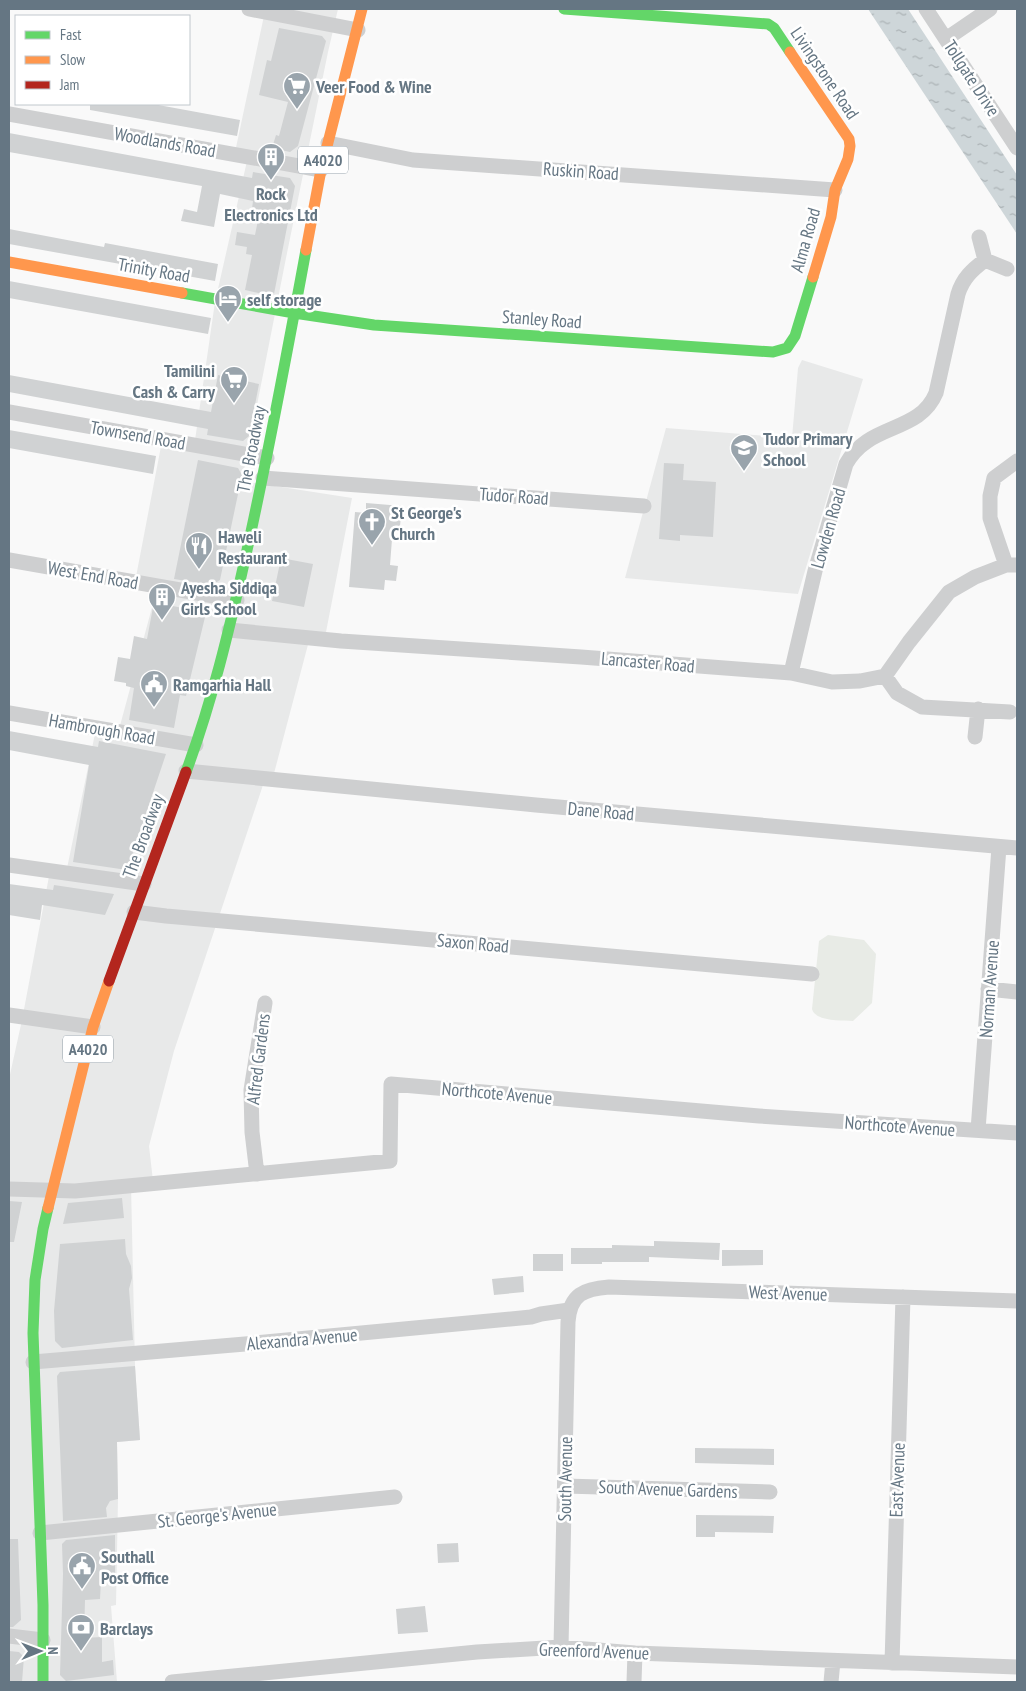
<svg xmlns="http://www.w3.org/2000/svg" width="1026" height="1691" viewBox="0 0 1026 1691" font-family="'PT Sans Narrow',sans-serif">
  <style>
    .built { fill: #e8e9e9 }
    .grass { fill: #e8ebe6 }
    .water { fill: url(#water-ripples) }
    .building { fill: #d0d2d3 }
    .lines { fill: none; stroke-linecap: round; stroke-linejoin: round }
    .street { stroke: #cecfd0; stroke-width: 15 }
    .fast { stroke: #63d668; stroke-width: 11 }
    .slow { stroke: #ff974d; stroke-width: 11 }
    .jam { stroke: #b3261e; stroke-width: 11 }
    .labels { text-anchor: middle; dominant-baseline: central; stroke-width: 5; stroke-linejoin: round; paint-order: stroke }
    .shield { fill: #fff; stroke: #939fa8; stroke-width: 1 }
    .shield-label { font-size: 16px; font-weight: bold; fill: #657683 }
    .street-label { font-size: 18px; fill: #657683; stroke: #fff }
    .poi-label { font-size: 18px; font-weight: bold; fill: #657683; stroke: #fff; text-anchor: start }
  </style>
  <defs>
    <pattern id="water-ripples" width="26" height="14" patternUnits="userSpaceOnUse" patternTransform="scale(1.25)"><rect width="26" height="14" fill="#ced6d9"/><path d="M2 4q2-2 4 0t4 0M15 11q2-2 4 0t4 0" fill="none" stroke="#abb2b5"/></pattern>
  </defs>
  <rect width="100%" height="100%" fill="#f9f9f9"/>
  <!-- built -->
  <path class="built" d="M280,9H338L328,52L286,258L242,481L352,498L326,632L310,637L272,781L264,782L174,1051L149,1146L153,1181L131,1185L135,1366L140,1440L117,1442L118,1499L116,1605L111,1606L117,1682H9V1079L22,1020L50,871L66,873L96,729L118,733L157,589L135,582L162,441L194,447L215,302L247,161L234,157L265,11Z
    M802,360L863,379L798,594L625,578L666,428L792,438L798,368Z"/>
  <!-- grass -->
  <path class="grass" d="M828,935L864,940L876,954L872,1003L853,1021C841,1020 816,1022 812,1009L819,941Z"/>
  <!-- water -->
  <path class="water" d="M868,9H908L1017,175V234Z"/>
  <!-- building -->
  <path class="building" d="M279,28L322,36L326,41L298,146L290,152L272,148L276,135L279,136L288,102L259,95L267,60L271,61Z
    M90,104H153L240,120L237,136L90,110Z
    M9,133L252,178L253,172L290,178L295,186L274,294L272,296L245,290L252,255L246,254L247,247L235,245L237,232L255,235L260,210L252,209L253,201L220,194L214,227L181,221L184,209L197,212L202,186L9,152Z
    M9,229L104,247L105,243L218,264L215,281L9,244Z
    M9,281L211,318L208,334L9,298Z
    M9,375L211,412L218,375L259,384L249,436L243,441L207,435L208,429L9,392Z
    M9,430L156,456L153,474L9,448Z
    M198,460L238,468L242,475L220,580L212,585L174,579Z
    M664,463L684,464L683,480L716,482L713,537L680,535V541L659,539Z
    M366,503L402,506L400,526H393L390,565L398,566L396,581L385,580L384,590L349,587L355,512L366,513Z
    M281,558L313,564L304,607L272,601Z
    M154,602L206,613L186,696L180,695L174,728L129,720L134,688L126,686V683L114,681L118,657L130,659L134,636L147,639Z
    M9,731L98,747L99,741L166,754L127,870L73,862L89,765L9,750Z
    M9,884L53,890L54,885L114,894L105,915L42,905L40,920L9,915Z
    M122,1198L124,1218L63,1224L68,1203Z
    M9,1201L22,1202L14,1242H9Z
    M125,1239L126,1254L131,1266L132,1278L129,1289L133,1340L62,1348L55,1341L54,1311L60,1244Z
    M654,1241L720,1243L719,1260L649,1257V1262H602V1264H571V1248H612V1245L654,1246Z
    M722,1250H763V1265L722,1266Z
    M533,1254H563V1271H533Z
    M523,1276L524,1292L494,1295L492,1279Z
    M135,1366L140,1440L117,1442L118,1499L110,1501L106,1508L107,1517L63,1521L57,1376L60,1372Z
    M695,1448L774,1449V1465L695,1463Z
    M696,1515L774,1516L773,1533L715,1532V1537H696Z
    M115,1535V1579L101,1580L100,1599L85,1600L84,1638L102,1637V1662L113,1660L114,1675L66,1681L60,1675L63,1574L62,1544L66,1540Z
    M9,1539H18L21,1620L13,1627H9Z
    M458,1543L459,1562L438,1563L437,1544Z
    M425,1606L428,1632L398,1634L396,1609Z
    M9,1651L19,1652L24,1657L22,1682H9Z"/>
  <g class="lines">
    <!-- street -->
    <path class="street" d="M249,9L358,30
      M926,9L1017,148
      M946,39L990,9
      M9,114L321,170
      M328,143L413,160L835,190
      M979,237L985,260
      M9,412L267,458
      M263,478L644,506
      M9,560L237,600
      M1006,565L990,518V496L994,478L1017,461
      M229,630L341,641L581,657L791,673L832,682L860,681L885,676L909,642L949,592L975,577L1006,565H1017
      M791,673L815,571L846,464C869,422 919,434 936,393L958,294C963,278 972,270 985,260L1007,269
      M885,676L897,693L922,707L1010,712
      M9,713L196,745
      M975,737L978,709
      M186,771L536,805L1017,848
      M9,865L144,884
      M134,912L166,916L812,974
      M988,989L1017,992
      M9,1015L93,1027
      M978,1130L999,847
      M257,1174L252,1132L251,1090L265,1003
      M9,1189L75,1191L390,1161L391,1084L759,1116L1017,1133
      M33,1362L245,1344L531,1317L541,1314L569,1310
      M565,1486L770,1492
      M40,1533L395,1497
      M9,1636L43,1640
      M561,1647L568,1322C570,1294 584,1289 609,1287L1017,1301
      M892,1663L903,1297
      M172,1682L477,1652L561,1647L635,1653L1017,1667
      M634,1682L635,1653
      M831,1682L833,1661"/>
    <!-- fast -->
    <path class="fast" d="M564,9L768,24L774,28L790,52
      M182,293L294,313L374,325L773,352L787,348L795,336L813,277
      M186,772C212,702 229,631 245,559C268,457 287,353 306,250
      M43,1682V1605L33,1333L35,1280L43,1229L48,1208"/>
    <!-- slow -->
    <path class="slow" d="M790,52L849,139L850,146L848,159L835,190L831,217L813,277
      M306,250L321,170L362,9
      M9,262L182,293
      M48,1208L93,1027L109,981"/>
    <!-- jam -->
    <path class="jam" d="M109,981L186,772"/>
  </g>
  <!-- icons -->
  <defs>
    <symbol id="supermarket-pin" viewBox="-11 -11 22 30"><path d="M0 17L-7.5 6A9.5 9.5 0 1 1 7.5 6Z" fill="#99a4ac" stroke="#fff"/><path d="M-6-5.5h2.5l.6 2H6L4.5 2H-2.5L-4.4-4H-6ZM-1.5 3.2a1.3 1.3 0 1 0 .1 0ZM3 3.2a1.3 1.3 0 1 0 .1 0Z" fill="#fff"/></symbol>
    <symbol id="building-pin" viewBox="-11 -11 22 30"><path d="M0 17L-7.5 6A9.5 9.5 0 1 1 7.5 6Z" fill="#99a4ac" stroke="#fff"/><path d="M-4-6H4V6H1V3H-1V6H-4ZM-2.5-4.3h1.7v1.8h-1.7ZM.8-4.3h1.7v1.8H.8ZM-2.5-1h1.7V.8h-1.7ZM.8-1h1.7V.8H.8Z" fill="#fff"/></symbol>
    <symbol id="hotel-pin" viewBox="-11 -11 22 30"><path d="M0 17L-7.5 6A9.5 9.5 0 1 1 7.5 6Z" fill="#99a4ac" stroke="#fff"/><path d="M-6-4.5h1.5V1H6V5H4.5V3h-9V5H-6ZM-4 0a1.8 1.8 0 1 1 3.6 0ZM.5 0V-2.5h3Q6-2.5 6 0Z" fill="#fff"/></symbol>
    <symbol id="school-pin" viewBox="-11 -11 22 30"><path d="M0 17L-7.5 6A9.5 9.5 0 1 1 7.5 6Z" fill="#99a4ac" stroke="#fff"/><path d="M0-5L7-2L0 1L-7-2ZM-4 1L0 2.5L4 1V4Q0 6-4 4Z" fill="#fff"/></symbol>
    <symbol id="church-pin" viewBox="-11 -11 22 30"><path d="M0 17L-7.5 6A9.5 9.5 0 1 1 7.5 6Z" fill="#99a4ac" stroke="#fff"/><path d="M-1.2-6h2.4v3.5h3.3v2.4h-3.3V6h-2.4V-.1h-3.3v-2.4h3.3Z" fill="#fff"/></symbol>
    <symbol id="restaurant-pin" viewBox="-11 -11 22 30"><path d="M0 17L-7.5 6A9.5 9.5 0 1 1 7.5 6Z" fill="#99a4ac" stroke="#fff"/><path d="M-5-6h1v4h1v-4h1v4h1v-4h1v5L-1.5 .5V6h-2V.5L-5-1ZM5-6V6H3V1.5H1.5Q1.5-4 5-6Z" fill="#fff"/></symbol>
    <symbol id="civic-pin" viewBox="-11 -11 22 30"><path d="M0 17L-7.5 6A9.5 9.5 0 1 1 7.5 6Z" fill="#99a4ac" stroke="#fff"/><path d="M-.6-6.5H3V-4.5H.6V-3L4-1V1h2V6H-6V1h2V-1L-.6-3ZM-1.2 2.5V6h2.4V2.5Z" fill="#fff"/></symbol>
    <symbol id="bank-pin" viewBox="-11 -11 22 30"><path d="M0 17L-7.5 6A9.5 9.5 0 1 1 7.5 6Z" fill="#99a4ac" stroke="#fff"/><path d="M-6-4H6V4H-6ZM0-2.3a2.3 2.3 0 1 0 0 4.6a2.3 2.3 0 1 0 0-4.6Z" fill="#fff"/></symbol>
  </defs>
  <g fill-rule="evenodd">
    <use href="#supermarket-pin" x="281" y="70" width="32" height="43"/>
    <use href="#building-pin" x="255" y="141" width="32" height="43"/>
    <use href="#hotel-pin" x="212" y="283" width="32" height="43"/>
    <use href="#supermarket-pin" x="218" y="364" width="32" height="43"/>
    <use href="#school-pin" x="728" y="432" width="32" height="43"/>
    <use href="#church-pin" x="356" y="506" width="32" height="43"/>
    <use href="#restaurant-pin" x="183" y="530" width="32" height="43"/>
    <use href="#building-pin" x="146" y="581" width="32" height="43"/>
    <use href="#civic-pin" x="138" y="668" width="32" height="43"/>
    <use href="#civic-pin" x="66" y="1550" width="32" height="43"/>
    <use href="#bank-pin" x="65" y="1612" width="32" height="43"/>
  </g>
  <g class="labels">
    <!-- shield labels -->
    <g class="shield">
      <rect x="298" y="146.5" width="50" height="27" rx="4"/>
      <rect x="63" y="1035.5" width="50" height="27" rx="4"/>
    </g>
    <g class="shield-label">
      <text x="323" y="160">A4020</text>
      <text x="88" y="1049">A4020</text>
    </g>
    <!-- street labels -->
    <g class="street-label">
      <text transform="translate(825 73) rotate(56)">Livingstone Road</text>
      <text transform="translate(972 78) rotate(57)">Tollgate Drive</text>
      <text transform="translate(165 142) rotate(10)">Woodlands Road</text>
      <text transform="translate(581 171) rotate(4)">Ruskin Road</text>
      <text transform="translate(805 240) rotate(-74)">Alma Road</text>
      <text transform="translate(154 270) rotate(10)">Trinity Road</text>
      <text transform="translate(542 319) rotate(4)">Stanley Road</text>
      <text transform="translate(138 435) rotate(10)">Townsend Road</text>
      <text transform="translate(251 449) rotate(-79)">The Broadway</text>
      <text transform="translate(514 496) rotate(4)">Tudor Road</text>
      <text transform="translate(828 528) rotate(-74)">Lowden Road</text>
      <text transform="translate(93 575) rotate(10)">West End Road</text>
      <text transform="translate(648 662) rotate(5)">Lancaster Road</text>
      <text transform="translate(102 729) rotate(10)">Hambrough Road</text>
      <text transform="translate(601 811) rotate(5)">Dane Road</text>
      <text transform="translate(143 836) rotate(-70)">The Broadway</text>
      <text transform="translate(473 943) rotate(5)">Saxon Road</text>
      <text transform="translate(989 989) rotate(-86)">Norman Avenue</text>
      <text transform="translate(258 1059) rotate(-83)">Alfred Gardens</text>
      <text transform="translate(497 1093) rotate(5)">Northcote Avenue</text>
      <text transform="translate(900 1126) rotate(4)">Northcote Avenue</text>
      <text transform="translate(788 1293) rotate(2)">West Avenue</text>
      <text transform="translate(302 1339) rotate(-5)">Alexandra Avenue</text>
      <text transform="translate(565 1479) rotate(-89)">South Avenue</text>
      <text transform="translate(897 1480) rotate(-88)">East Avenue</text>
      <text transform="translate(668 1489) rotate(2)">South Avenue Gardens</text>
      <text transform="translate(217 1515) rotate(-6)">St. George's Avenue</text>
      <text transform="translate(594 1651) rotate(2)">Greenford Avenue</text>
    </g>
    <!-- poi labels -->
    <g class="poi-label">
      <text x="316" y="86">Veer Food &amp; Wine</text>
      <text x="271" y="193" text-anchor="middle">Rock<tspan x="271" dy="21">Electronics Ltd</tspan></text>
      <text x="247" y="299">self storage</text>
      <text x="215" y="370" text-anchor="end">Tamilini<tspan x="215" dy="21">Cash &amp; Carry</tspan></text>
      <text x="763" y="438">Tudor Primary<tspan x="763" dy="21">School</tspan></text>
      <text x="391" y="512">St George's<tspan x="391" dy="21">Church</tspan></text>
      <text x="218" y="536">Haweli<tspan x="218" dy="21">Restaurant</tspan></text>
      <text x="181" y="587">Ayesha Siddiqa<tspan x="181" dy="21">Girls School</tspan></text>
      <text x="173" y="684">Ramgarhia Hall</text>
      <text x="101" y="1556">Southall<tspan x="101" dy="21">Post Office</tspan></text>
      <text x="100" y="1628">Barclays</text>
    </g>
  </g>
  <!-- border -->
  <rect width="1026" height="1691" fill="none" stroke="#657683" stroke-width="20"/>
  <!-- legend -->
  <rect x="15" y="15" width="175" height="90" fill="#ffffff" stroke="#c1c8cd"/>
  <rect x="25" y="31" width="25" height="8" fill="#63d668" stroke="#c1c8cd"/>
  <text x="60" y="40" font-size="15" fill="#657683">Fast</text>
  <rect x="25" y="56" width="25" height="8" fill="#ff974d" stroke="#c1c8cd"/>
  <text x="60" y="65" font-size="15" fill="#657683">Slow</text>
  <rect x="25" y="81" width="25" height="8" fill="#b3261e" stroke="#c1c8cd"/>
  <text x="60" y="90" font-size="15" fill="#657683">Jam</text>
  <!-- north arrow -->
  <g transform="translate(40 1651) rotate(89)" stroke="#ffffff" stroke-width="4" paint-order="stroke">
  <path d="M0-4L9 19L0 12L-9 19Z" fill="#657683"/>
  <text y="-8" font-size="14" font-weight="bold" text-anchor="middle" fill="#657683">N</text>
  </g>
</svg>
